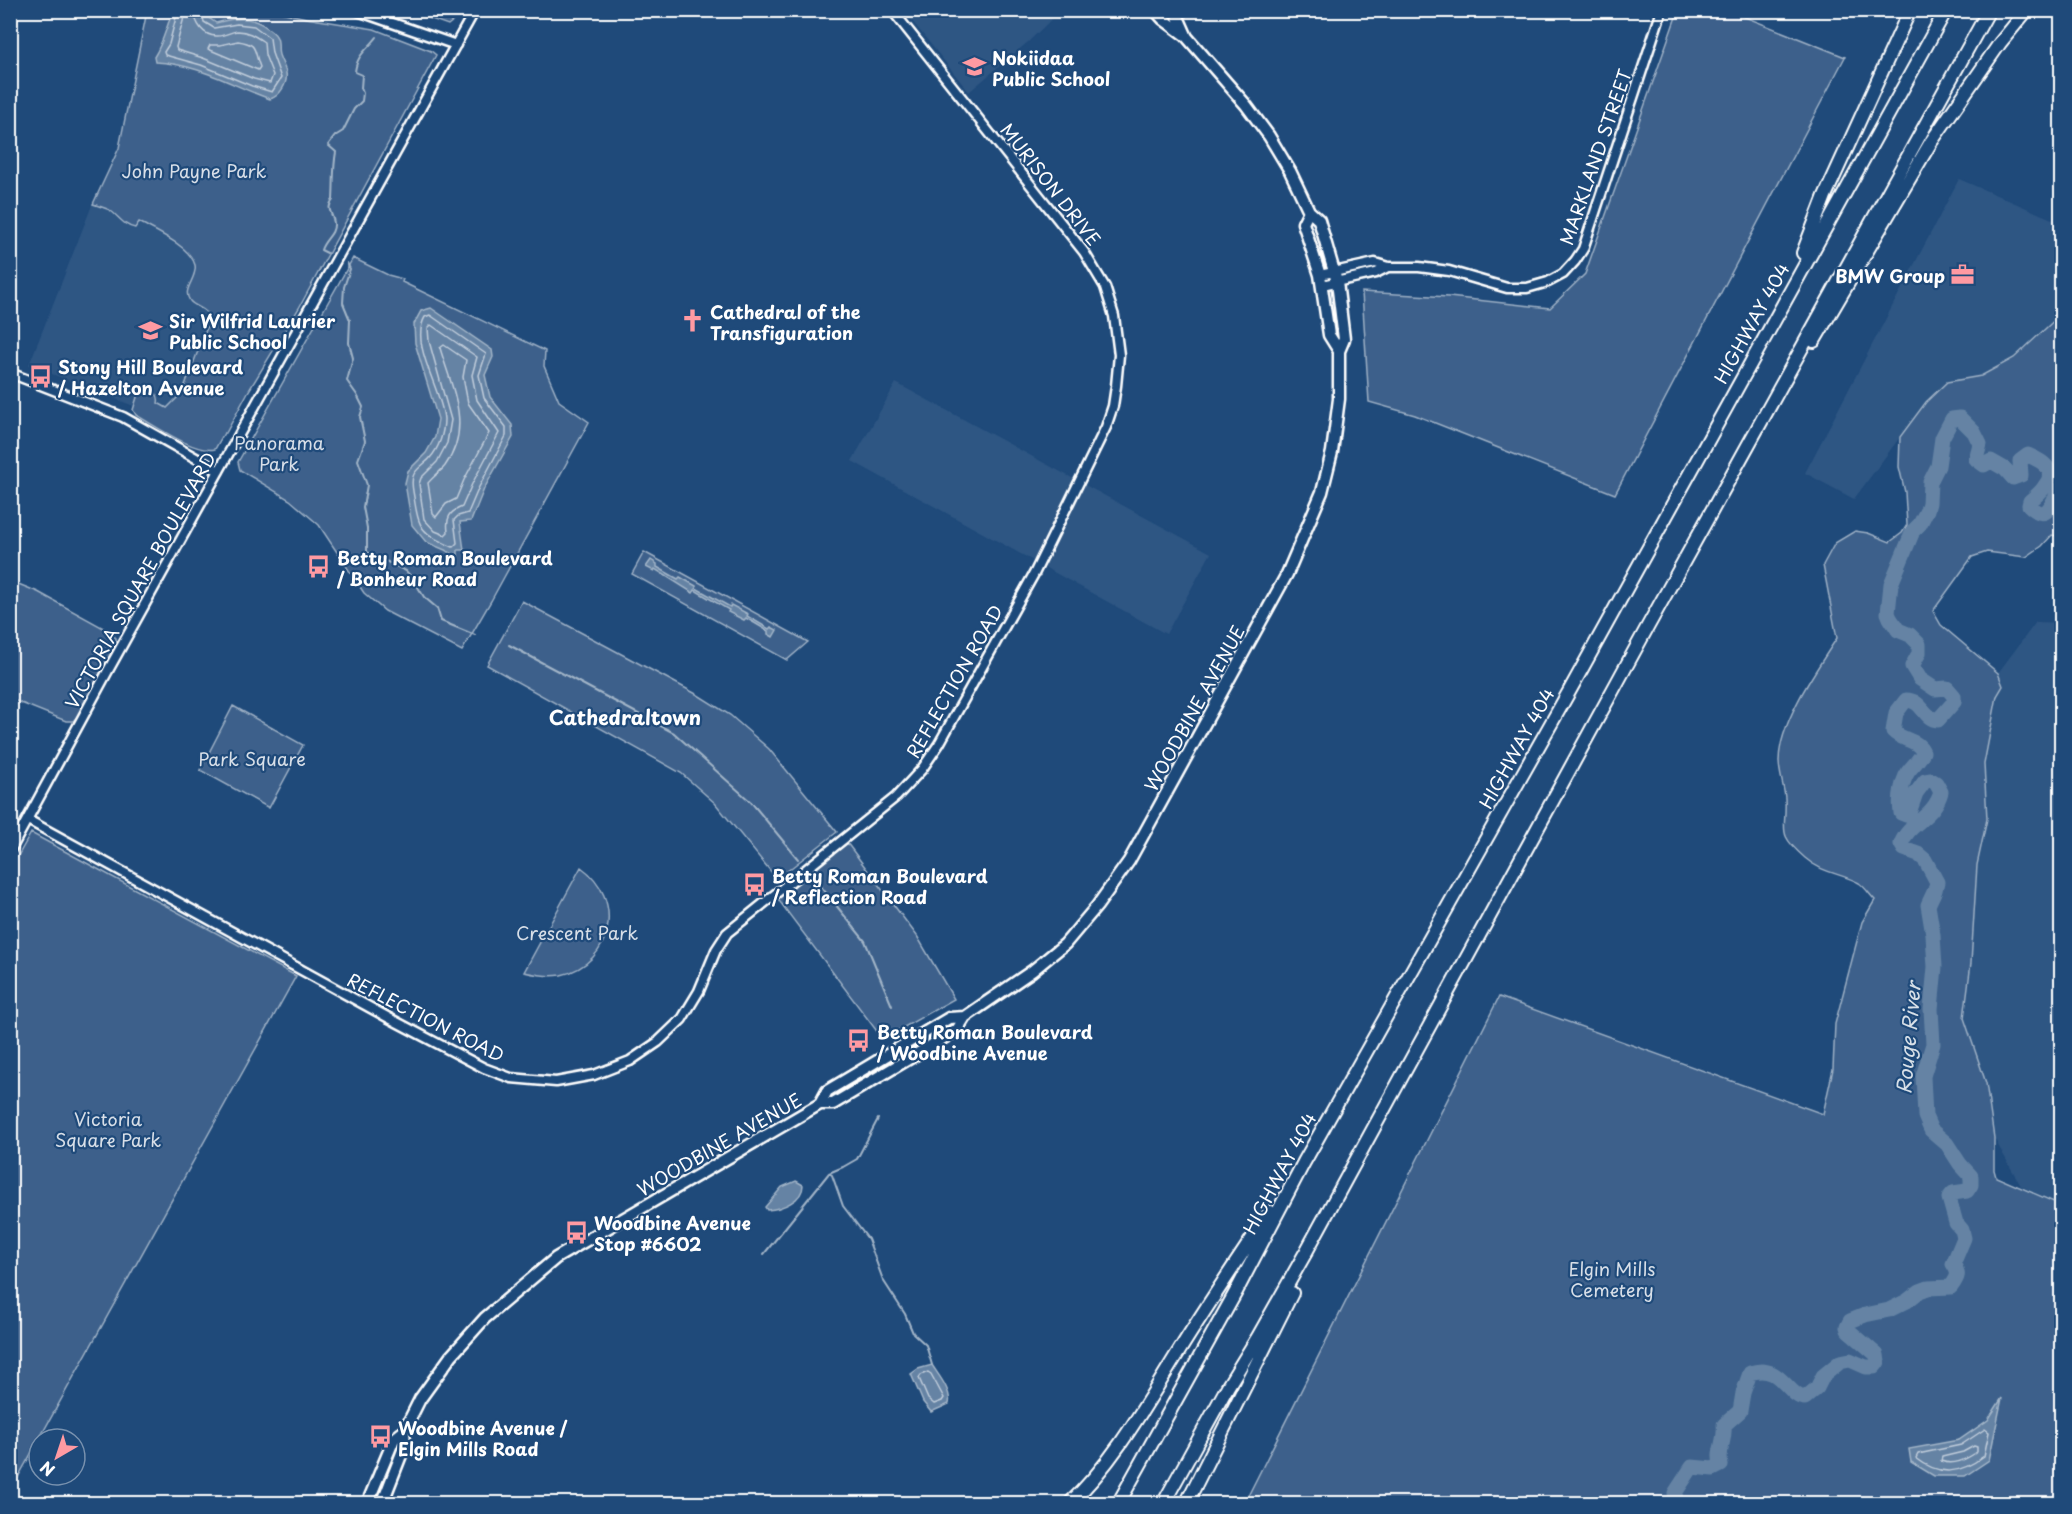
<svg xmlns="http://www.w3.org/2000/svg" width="2072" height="1514" viewBox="0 0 2072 1514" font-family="'Playpen Sans',sans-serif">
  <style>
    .built { fill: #2e5683 }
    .green { fill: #3c618b; stroke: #9eb0c5; stroke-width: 1.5 }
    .water { fill: #6583a4; stroke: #a3b5c8; stroke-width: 1.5 }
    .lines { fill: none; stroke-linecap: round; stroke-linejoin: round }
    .shore { stroke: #c1cddb; stroke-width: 1.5 }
    .stream { stroke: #a3b5c8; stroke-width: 2 }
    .river { stroke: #6583a4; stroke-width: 15 }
    .tertiary-casing { stroke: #fff; stroke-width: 13 }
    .primary-casing { stroke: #fff; stroke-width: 15 }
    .motorway-casing { stroke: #fff; stroke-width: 16 }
    .tertiary { stroke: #1f4a7a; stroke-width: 8 }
    .primary { stroke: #1f4a7a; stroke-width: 10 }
    .motorway { stroke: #1f4a7a; stroke-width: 12 }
    .labels { text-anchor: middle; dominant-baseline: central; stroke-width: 4.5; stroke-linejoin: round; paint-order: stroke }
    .poi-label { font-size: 18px; font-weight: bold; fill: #fff; stroke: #1f4a7a; text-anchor: start }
    .street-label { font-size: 18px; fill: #fff; stroke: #1f4a7a }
    .park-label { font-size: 18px; fill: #d8dfe8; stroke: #1f4a7a }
    .neighbourhood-label { font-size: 20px; font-weight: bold; fill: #fff; stroke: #1f4a7a }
    .water-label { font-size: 20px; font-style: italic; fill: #d8e0e8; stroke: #1f4a7a }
  </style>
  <rect width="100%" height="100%" fill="#1f4a7a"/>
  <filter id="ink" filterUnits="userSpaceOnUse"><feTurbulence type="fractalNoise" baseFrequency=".0167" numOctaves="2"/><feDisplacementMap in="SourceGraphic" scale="12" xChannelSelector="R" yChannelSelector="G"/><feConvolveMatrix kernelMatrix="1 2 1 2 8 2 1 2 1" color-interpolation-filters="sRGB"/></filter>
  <g filter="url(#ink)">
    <!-- built -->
    <path class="built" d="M904,11H1060L1028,42L969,92Z
      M1959,179L2061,223V314L2014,358L1981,376L1947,382L1926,402L1854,499L1805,473Z
      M96,195L278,296L212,422L144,410L29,365Z
      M896,383L1211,553L1166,634L852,461Z
      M2036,622L2061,623V1205L2021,1186L1994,1138L1986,1083L1964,1018L1971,963L1977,865L1987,819L1984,764L1997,696L2003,686L1998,673Z"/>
    <!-- green -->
    <path class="green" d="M147,11H276L306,18L374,29L431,51L436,55L299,308L248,392L226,433H224L215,449C195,454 154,425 136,415L133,410L139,391L147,387C154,391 160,395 158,403L167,408L182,393L209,322L206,312C201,307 194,306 190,301C181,289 198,278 195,265C190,246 155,231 139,222L135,228C124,226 119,217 111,211C107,208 98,206 93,204L119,148Z
      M409,11H459L454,20L448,25Z
      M1678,11H1730L1845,57L1615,494L1415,415L1369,402L1362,292L1449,297L1550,308L1585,274Z
      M353,258L388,275L403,279L402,282L545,351L544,366L559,401L589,422L491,601L462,651L385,611L364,593L319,525L290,500L240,470L238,462Z
      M2061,314V537L2052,535L2042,546L2026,557L1987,552L1972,557L1933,611L1941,625L1998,673L2003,686L1997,696L1984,764L1987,819L1977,865L1971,963L1964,1018L1986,1083L1994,1138V1170L1996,1177L2061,1205V1503L1244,1504L1499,997L1823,1114L1833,1069L1835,1024L1862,922L1875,900C1870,895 1865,887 1859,883C1841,873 1823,874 1805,858C1775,832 1787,831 1785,798C1784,786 1779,773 1779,761C1779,723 1816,670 1837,638L1823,565L1835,543L1855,531L1868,533L1890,542L1902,533L1907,525L1905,492L1899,467L1900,437L1926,402L1947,382L1981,376L2014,358Z
      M644,552L808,642L787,660L632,574Z
      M11,581L38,592L109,631L116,638V643L77,717L73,721H66L11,699Z
      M522,601L698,695L730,715L769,749L837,832L777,879L715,803L681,773L487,665Z
      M233,706L303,745L269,808L200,770Z
      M31,833L296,976L12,1488L10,1487V870Z
      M844,839L917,936L954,999L890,1035L879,1034L774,894Z
      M581,867C625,898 614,963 561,975C549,977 537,975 524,972Z"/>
    <!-- water -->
    <path class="water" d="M173,11H206L209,18L216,23C234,18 250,15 266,27C270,30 274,32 276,36C280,42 277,49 279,55C281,61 285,67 286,73C288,83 280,96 270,99C233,86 196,63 155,62L154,57C164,41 166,27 173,11Z
      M431,308L492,350L493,357L485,375L490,397L512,425L513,437L484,489L471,521L460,522L464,550H458V558L445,550L426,542L412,525L405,483L408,471L426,453L435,437L438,419L415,343L414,324L421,311Z
      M651,560L657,564V567L678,579L680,577L696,586V588L730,607L731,605L748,614L747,616L769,629L771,627L777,630L773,637L768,634V631L746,618L744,620L728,612L729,610L695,590L693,593L655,569L654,571L646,567Z
      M796,1181L803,1185C803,1201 781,1209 767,1210L765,1207L782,1187Z
      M932,1365C939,1376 952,1391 949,1404L931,1412L923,1402L911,1374L918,1369Z
      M2002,1398L1989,1460L1965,1476H1934L1911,1462L1909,1449L1959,1440L1988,1420Z"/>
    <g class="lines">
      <!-- shore -->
      <path class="shore" d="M178,10L169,44L164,52L165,55L201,65L252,86L272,92L281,78L272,53L270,38L254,26L237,24L214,28L204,22L201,10
        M186,10L176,47L177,50L203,58L254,79L270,83L273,75L265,55L264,42C255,36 248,31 237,31C230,32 224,36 218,36C203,37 195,23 194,10
        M238,41C259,44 253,50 260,67L258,70L208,49L210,45H220Z
        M430,315L486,354L479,375L484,398L506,427V436L479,487L468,513L458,516L454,520L457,543L453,547C422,533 419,531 414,497C413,490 410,481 414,474C417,468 426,463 430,458C439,448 444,433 444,419C442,390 409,344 425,317Z
        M431,325L477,357L472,375L477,400L499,433L472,484L462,507C449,512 446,518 448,532L445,535L435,531L424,519L419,484L421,478L437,462L447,443L451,420L429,341L428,328Z
        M444,345L466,360L463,377L468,403L489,433L464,480L456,499L446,504L436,517L433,514L428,483C433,477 440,472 445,466C473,427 452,389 440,348Z
        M928,1372L931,1374L944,1398L942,1401L934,1404L928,1399L919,1378L921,1375Z
        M1985,1429L1989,1432L1984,1456C1960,1474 1940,1477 1916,1458L1918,1454L1961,1445Z
        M1974,1446L1977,1447V1452C1965,1460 1954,1466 1941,1461L1942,1457L1963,1452Z"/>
      <!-- stream -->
      <path class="stream" d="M327,253L321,250C324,239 335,235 334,223C333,213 325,209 333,200C334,183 333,168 336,152L328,145L335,136L343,131L354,109L362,101L363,93L361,88L362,75L355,72C357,54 368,49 377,37
        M347,263L350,269L344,287L343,303L350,320L349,343L353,358L347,381L357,395L363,407L360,417L365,441L358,460L367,485L363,507L367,528V552L406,571L413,579L424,597L437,608L441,621L475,635
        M509,645L674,733L751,802L798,859
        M818,883L865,941L892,1006
        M829,1173L832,1175L843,1206L868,1239L883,1280L905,1314L913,1333L926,1345L932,1365
        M764,1254L829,1173L843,1167L857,1159L878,1119"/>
      <!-- river -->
      <path class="river" d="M1677,1504L1675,1493L1692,1467L1713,1469L1721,1465C1717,1449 1726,1442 1724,1425L1740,1411L1743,1393L1750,1373C1781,1362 1788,1398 1805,1398L1817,1388L1823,1376L1840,1362L1850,1360L1866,1367H1874L1878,1362L1877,1355L1848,1330L1847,1327L1850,1321L1865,1315L1889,1310L1907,1301L1920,1291L1928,1288L1951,1287C1958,1277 1960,1274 1953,1264L1964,1238L1962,1230L1956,1223L1949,1198L1953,1193L1967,1191L1971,1185V1176L1960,1164L1947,1144L1931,1130L1925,1116L1923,1076L1933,1044L1931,1009L1935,967L1933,935L1928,905L1935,890L1937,882L1925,860L1918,854L1904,849L1901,844C1909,822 1934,818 1941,792L1936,783L1931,780L1925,781L1916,793L1910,810L1906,815L1901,813C1899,799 1901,778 1912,767C1917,761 1920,759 1923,752C1918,739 1902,741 1893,731L1896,713L1906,700C1923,700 1923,719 1938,720L1954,702V696L1947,688L1935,689L1920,679L1912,666L1919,653V644L1910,635L1898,630L1890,618L1888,613L1891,584L1913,531L1920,524L1927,510L1929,503L1930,482L1938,466L1942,438L1952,419L1960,418L1974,432L1980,444L1976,459L1984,465L1991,461L2005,469L2013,478L2021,475L2020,461L2028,455C2038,460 2047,463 2051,474C2047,486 2040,493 2030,501L2029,505C2050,526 2051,499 2062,487"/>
      <defs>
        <path id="tertiary" d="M355,10L456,45
          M1320,275L1375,263L1388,267H1419L1449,271L1507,288H1527L1548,282L1563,274L1575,261L1583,249L1662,10
          M1322,285L1376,273L1388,267
          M10,373L123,417L219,471
          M28,820L389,1018L484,1068L511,1078L556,1082L594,1075L630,1061L658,1042L682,1019L699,991L716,950L727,933L896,797L922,769L939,744L1035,572L1106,427L1113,406L1116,386L1119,355L1114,316L1105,287L1084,252L892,10
          M10,851L110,667L475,10"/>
        <path id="primary" d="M1175,10L1186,35
          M1309,211L1303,223L1320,275L1329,335L1339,351
          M820,1104H833L957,1030L965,1017L1032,971L1065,944L1097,906L1129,861L1287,574L1322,492L1332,452L1339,399V351L1344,339L1337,282L1319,220L1309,211L1290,171L1269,136L1246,105L1186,36L1163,19L1155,10
          M367,1504L394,1439L404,1431L420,1399L451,1356L485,1318L556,1258L820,1104L827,1091L949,1018L965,1017
          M382,1504L405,1445L404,1431"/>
        <path id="motorway" d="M1803,253L1825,196L1910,10
          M1814,341L1931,142L2000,43L2027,10
          M1069,1504C1115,1461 1146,1404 1179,1351C1208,1304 1239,1258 1270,1212
          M1118,1504L1237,1290L1304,1162L1570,690L1946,10
          M1163,1504L1228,1386L1258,1337L1306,1252L1648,626L1989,10
          M1186,1504L1292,1293"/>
      </defs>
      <!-- tertiary casing -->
      <use href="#tertiary" class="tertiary-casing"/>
      <!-- primary casing -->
      <use href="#primary" class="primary-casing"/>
      <!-- motorway casing -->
      <use href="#motorway" class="motorway-casing"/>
      <!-- tertiary -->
      <use href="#tertiary" class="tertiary"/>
      <!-- primary -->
      <use href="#primary" class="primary"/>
      <!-- motorway -->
      <use href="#motorway" class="motorway"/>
    </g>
  </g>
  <!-- icons -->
  <defs>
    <symbol id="school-bare" viewBox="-9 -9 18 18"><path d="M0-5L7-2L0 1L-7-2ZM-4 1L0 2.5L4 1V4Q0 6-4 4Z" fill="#ff9aa2" stroke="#1f4a7a" stroke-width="2.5" paint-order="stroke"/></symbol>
    <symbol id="office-bare" viewBox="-9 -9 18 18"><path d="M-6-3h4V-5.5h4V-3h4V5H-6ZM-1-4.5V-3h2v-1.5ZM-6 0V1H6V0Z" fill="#ff9aa2" stroke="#1f4a7a" stroke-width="2.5" paint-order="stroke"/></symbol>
    <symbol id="church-bare" viewBox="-9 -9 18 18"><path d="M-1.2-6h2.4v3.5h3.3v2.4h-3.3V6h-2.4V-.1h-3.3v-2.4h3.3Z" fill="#ff9aa2" stroke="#1f4a7a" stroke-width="2.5" paint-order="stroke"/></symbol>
    <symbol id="bus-bare" viewBox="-9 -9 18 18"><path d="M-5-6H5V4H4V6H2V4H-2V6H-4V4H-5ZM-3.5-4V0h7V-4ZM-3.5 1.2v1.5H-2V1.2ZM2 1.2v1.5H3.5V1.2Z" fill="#ff9aa2" stroke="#1f4a7a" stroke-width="2.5" paint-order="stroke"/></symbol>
  </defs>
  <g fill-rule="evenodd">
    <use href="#school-bare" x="958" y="50" width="33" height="33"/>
    <use href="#office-bare" x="1946" y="258" width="33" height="33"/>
    <use href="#church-bare" x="676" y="304" width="33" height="33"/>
    <use href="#school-bare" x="134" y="314" width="33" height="33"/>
    <use href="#bus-bare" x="24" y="360" width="33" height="33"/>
    <use href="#bus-bare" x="302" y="550" width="33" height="33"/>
    <use href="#bus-bare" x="738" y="868" width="33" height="33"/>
    <use href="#bus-bare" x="842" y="1024" width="33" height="33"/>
    <use href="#bus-bare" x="560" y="1216" width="33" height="33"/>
    <use href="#bus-bare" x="364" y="1420" width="33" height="33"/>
  </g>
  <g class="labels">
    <!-- poi labels -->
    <g class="poi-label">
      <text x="992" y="57">Nokiidaa<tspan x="992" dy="21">Public School</tspan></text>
      <text x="1945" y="275" text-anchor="end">BMW Group</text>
      <text x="710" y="311">Cathedral of the<tspan x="710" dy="21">Transfiguration</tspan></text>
      <text x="169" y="320">Sir Wilfrid Laurier<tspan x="169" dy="21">Public School</tspan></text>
      <text x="58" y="366">Stony Hill Boulevard<tspan x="58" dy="21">/ Hazelton Avenue</tspan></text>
      <text x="337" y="557">Betty Roman Boulevard<tspan x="337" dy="21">/ Bonheur Road</tspan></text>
      <text x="772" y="875">Betty Roman Boulevard<tspan x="772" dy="21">/ Reflection Road</tspan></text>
      <text x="877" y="1031">Betty Roman Boulevard<tspan x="877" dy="21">/ Woodbine Avenue</tspan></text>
      <text x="594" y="1222">Woodbine Avenue<tspan x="594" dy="21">Stop #6602</tspan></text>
      <text x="398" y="1427">Woodbine Avenue /<tspan x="398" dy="21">Elgin Mills Road</tspan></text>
    </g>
    <!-- street labels -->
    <g class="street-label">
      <text transform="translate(1595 157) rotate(-71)">MARKLAND STREET</text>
      <text transform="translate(1051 184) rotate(52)">MURISON DRIVE</text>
      <text transform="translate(1751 323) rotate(-61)">HIGHWAY 404</text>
      <text transform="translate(140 580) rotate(-61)">VICTORIA SQUARE BOULEVARD</text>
      <text transform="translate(954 681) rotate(-60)">REFLECTION ROAD</text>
      <text transform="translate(1194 708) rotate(-61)">WOODBINE AVENUE</text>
      <text transform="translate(1516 748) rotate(-61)">HIGHWAY 404</text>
      <text transform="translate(426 1017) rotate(27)">REFLECTION ROAD</text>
      <text transform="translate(719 1144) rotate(-30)">WOODBINE AVENUE</text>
      <text transform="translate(1279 1173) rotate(-62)">HIGHWAY 404</text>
    </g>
    <!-- park labels -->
    <g class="park-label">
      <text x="194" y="170">John Payne Park</text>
      <text x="279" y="442">Panorama<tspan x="279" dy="21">Park</tspan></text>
      <text x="252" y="758">Park Square</text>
      <text x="577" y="932">Crescent Park</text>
      <text x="108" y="1118">Victoria<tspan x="108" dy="21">Square Park</tspan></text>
      <text x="1612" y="1268">Elgin Mills<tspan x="1612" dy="21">Cemetery</tspan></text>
    </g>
    <!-- neighbourhood labels -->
    <g class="neighbourhood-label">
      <text x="625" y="717">Cathedraltown</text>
    </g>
    <!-- water labels -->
    <g class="water-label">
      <text transform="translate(1908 1038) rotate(-85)">Rouge River</text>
    </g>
  </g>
  <!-- margin -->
  <rect width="2072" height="1514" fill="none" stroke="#1f4a7a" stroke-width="36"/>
  <rect x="18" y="18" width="2036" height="1478" fill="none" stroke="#fff" stroke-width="2" filter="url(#ink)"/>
  <!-- north arrow -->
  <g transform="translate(57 1457) rotate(219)"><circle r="28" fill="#1f4a7a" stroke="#7992af" stroke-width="1.5"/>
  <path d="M0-4.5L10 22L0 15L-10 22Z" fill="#ff9aa2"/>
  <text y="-9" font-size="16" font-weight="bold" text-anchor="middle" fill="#ffffff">N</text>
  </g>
</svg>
